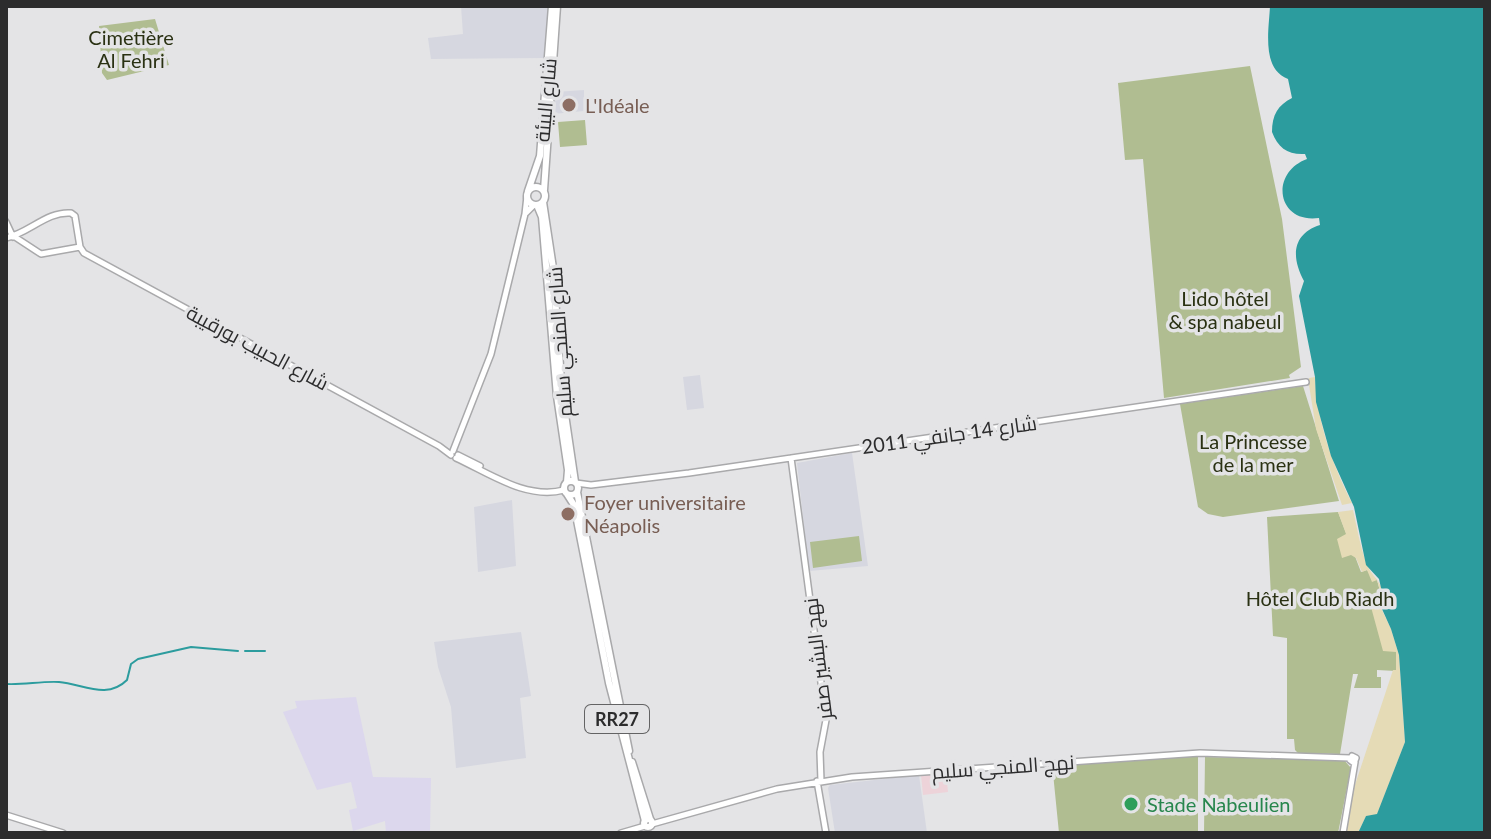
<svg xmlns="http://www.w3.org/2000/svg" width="1491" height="839" viewBox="0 0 1491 839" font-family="Lato,Cairo,sans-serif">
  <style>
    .commercial { fill: #dcd7ed }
    .built { fill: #d6d7e0 }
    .medical { fill: #edd3d9 }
    .green { fill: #b0bd91 }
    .sand { fill: #e5dbb6 }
    .water { fill: #2c9c9e }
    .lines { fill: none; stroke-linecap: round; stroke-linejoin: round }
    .stream { stroke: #2c9c9e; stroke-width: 2 }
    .secondary-casing { stroke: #a9a9ab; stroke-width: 8 }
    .primary-casing { stroke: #a9a9ab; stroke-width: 9 }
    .secondary { stroke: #fff; stroke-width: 5 }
    .primary { stroke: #fff; stroke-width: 6 }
    .education-dot { fill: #8d6e63; stroke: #e4e4e6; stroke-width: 3 }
    .leisure-dot { fill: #2e9e5b; stroke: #e4e4e6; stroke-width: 3 }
    .labels { text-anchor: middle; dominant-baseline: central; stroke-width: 7; stroke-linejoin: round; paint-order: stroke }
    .shield { fill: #e4e4e6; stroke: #636364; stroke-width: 2 }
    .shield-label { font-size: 18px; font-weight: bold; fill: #2c2c2d }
    .park-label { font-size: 20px; fill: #2a3113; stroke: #e4e4e6 }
    .street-label { font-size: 20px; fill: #2c2c2d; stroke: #e4e4e6 }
    .education-label { font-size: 20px; fill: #785e54; stroke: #e4e4e6; text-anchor: start }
    .leisure-label { font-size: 20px; fill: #27864d; stroke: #e4e4e6; text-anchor: start }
  </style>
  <rect width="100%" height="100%" fill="#e4e4e6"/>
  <!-- commercial -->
  <path class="commercial" d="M356,697L373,777L431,778L430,832L386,833L385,821L353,831L349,810L357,808L351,782L317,790L283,712L297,708L295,701Z"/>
  <!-- built -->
  <path class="built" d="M461,6H548L547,58L431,59L428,38L463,34Z
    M584,90V111L553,114L555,92Z
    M700,375L704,408L687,410L683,377Z
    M852,453L868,566L809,571L797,463Z
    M512,500L516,566L478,572L474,507Z
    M521,632L531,696L520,698L526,758L456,768L451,707L438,667L434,642Z
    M919,775L927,833H835L828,788L830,785Z"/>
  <!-- medical -->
  <path class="medical" d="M946,772L948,792L923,795L921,775Z"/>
  <!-- green -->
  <path class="green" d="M155,19L169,65L107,80L102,73L99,26Z
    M1250,66L1282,219L1301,367L1289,375L1290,378L1164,398L1143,159L1125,160L1118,83Z
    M585,120L587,145L560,147L558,122Z
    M1303,386L1339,501L1223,517L1208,514L1198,507L1180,404Z
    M1338,512L1361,572L1367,570L1377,580L1383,602L1372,608L1397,651L1396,671L1377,670V677H1381V688H1354L1358,674H1353L1340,754L1298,753L1295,750L1294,739H1287V638L1273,636L1267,517Z
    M859,536L862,561L813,568L810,542Z
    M1198,755V833H1059L1052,763Z
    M1205,757L1344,760L1351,768L1338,833H1204Z"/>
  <!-- sand -->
  <path class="sand" d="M1315,377C1317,421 1332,464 1352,503L1342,505L1316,429L1309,385V378Z
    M1353,510C1357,527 1360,546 1366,562C1372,580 1389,583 1382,610L1391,629L1399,655L1405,742L1377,815L1366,816L1358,833H1345L1349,803L1393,670H1396V652L1383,651L1371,607L1383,602L1377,580L1372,582L1367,570L1362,572L1356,558L1351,555L1342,558L1337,539L1346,534L1338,512Z"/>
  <!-- water -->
  <path class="water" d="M1270,6H1485V833H1358L1366,816L1377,814L1405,742L1399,655L1391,629L1382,609L1384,601L1379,579L1366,565L1354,507L1331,456L1316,402L1315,377L1299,296L1304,281C1291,257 1292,234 1320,225L1319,218C1277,224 1269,173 1307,159L1305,154C1288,155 1278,148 1272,132C1272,115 1278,105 1292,98L1288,79C1261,69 1269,29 1270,6Z"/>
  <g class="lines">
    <!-- stream -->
    <path class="stream" d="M245,651H265
      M6,684C24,685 41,681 59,682C83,684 107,700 127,680L131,664L138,659L191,647L238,651"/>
    <defs>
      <path id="secondary" d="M526,213L534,205
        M6,222L13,237
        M15,237L41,254L80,247
        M6,238C29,233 47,211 71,213L75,216L80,247L84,253L439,446L451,455
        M453,451L491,354L525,214L527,196
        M458,455L480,466
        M456,458C489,473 526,500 564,490
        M791,458L826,720L820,752L821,781
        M576,483L591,485L689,473L1306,382
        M1352,756L1356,758L1354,763L1350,760Z
        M817,781L826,833
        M6,815L63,833
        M652,824L777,789L852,777L1200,753L1350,758
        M621,833L645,826
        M1343,833L1355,762"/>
      <path id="primary" d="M527 196a9 9 0 1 1 18 0a9 9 0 1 1-18 0Z
        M544,190L557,6
        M528,191L540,156L552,6
        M543,202L553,268L562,394L575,482
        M537,205L542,217L557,396L568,470L567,482
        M564 488a7 7 0 1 1 14 0a7 7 0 1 1-14 0Z
        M577,492L629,751
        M567,494L574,505L609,683L645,821
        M632,762L650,819
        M644 823a4 4 0 1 1 8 0a4 4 0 1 1-8 0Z"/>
    </defs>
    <!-- secondary casing -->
    <use href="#secondary" class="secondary-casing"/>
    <!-- primary casing -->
    <use href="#primary" class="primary-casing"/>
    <!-- secondary -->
    <use href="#secondary" class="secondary"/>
    <!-- primary -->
    <use href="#primary" class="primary"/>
  </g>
  <!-- markers -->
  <g class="education-dot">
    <circle cx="569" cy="105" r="8"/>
    <circle cx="568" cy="514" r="8"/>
  </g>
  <circle class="leisure-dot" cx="1131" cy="804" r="8"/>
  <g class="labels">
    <!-- shield labels -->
    <rect class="shield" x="585" y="705" width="64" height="28" rx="6"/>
    <g class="shield-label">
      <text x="617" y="719">RR27</text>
    </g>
    <!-- park labels -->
    <g class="park-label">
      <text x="131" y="37">Cimetière<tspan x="131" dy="23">Al Fehri</tspan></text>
      <text x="1225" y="298">Lido hôtel<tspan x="1225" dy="23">&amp; spa nabeul</tspan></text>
      <text x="1253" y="441">La Princesse<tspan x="1253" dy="23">de la mer</tspan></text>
      <text x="1320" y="598">Hôtel Club Riadh</text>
    </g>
    <!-- street labels -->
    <g class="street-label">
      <text transform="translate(545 100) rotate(-85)">شارع البيئة</text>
      <text transform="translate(559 342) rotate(-94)">شارع المنجي سليم</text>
      <text transform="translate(258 347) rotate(28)">شارع الحبيب بورقيبة</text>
      <text transform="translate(949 434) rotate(-8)">شارع 14 جانفي 2011</text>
      <text transform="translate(817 659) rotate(-97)">نهج البشير صفر</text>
      <text transform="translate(1003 766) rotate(-4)">نهج المنجي سليم</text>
    </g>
    <!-- education labels -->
    <g class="education-label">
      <text x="585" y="105">L'Idéale</text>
      <text x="584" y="502">Foyer universitaire<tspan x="584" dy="23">Néapolis</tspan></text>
    </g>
    <!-- leisure labels -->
    <g class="leisure-label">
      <text x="1147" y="804">Stade Nabeulien</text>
    </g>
  </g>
  <!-- border -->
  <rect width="1491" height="839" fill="none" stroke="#2c2c2d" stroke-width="16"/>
</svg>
